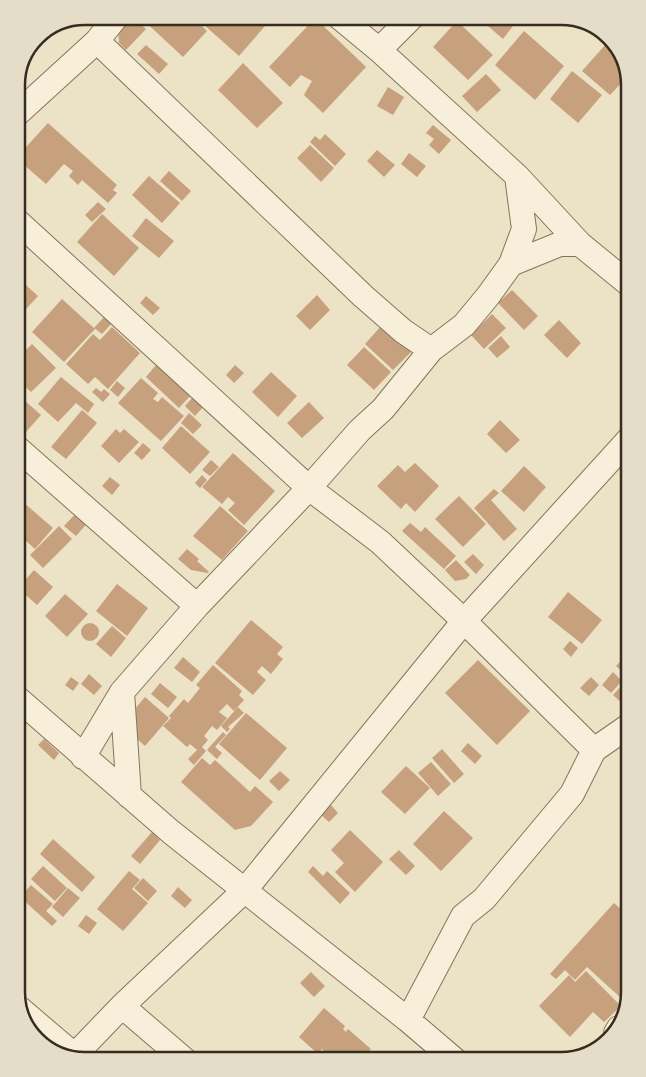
<svg xmlns="http://www.w3.org/2000/svg" width="646" height="1077" viewBox="0 0 646 1077" font-family="'Source Serif 4',serif">
  <style>
    .building { fill: #c7a07e }
    .lines { fill: none; stroke-linecap: round; stroke-linejoin: round }
    .minor-casing { stroke: #86745d; stroke-width: 26 }
    .minor { stroke: #f7efd9; stroke-width: 24 }
    .rim { fill: none; stroke: #372c20; stroke-width: 2.5 }
  </style>
  <rect width="100%" height="100%" fill="#ece2c6"/>
  <!-- building -->
  <path class="building" d="M127,16H133L146,29L126,50L119,43L118,26Z
    M139,16H192L207,31L183,57Z
    M194,16H254L265,26L239,56Z
    M486,16H508L516,22L503,39L482,21Z
    M315,18L366,67L323,113L304,95L312,81L301,75L290,87L269,67Z
    M457,21L493,55L468,80L433,47Z
    M524,31L564,66L535,100L495,65Z
    M606,44L624,60L628,76L610,95L582,71Z
    M146,45L168,64L159,74L137,54Z
    M243,63L283,103L257,128L218,90Z
    M572,71L602,95L578,123L550,99Z
    M486,74L501,90L477,112L462,96Z
    M388,87L404,97L393,115L377,106Z
    M48,123L117,185L113,190L117,193L108,203L82,180L78,185L69,176L73,171L64,164L46,184L16,158Z
    M433,125L451,140L439,154L429,145L434,139L426,133Z
    M325,134L346,154L335,166L310,142L315,136L320,140Z
    M310,145L334,168L321,182L297,158Z
    M377,150L395,165L384,177L367,161Z
    M409,153L426,166L417,177L401,164Z
    M169,171L191,191L182,201L160,181Z
    M149,176L180,203L162,223L132,195Z
    M98,202L106,209L92,222L85,215Z
    M102,214L139,248L114,276L77,242Z
    M146,218L174,241L159,258L132,236Z
    M16,276L38,296L16,320Z
    M512,290L538,316L524,330L498,303Z
    M317,295L330,310L310,330L296,316Z
    M146,296L160,308L153,315L140,303Z
    M62,299L95,329L64,362L32,332Z
    M492,314L506,328L484,349L471,335Z
    M105,316L112,323L102,334L94,328Z
    M559,320L581,343L567,358L544,335Z
    M382,325L411,352L393,370L365,344Z
    M112,327L140,353L108,389L95,377L88,384L66,364L93,334L100,340Z
    M501,336L510,347L497,358L488,348Z
    M32,344L56,368L31,392L16,378V360Z
    M364,347L391,372L374,390L347,365Z
    M156,365L190,396L179,408L146,377Z
    M235,365L244,373L234,383L226,375Z
    M271,372L297,396L278,417L252,392Z
    M61,377L94,404L88,413L76,403L58,422L38,404Z
    M141,378L158,393L153,399L158,402L162,397L184,416L161,441L118,403Z
    M117,381L125,388L118,397L110,390Z
    M96,388L101,392L104,389L110,394L103,402L92,392Z
    M16,393L41,415L26,432L16,423Z
    M193,397L204,406L195,416L185,406Z
    M309,402L324,418L302,438L287,423Z
    M82,410L97,423L66,459L51,447Z
    M189,413L202,425L193,434L181,423Z
    M500,420L520,440L506,453L487,434Z
    M181,426L210,452L190,474L162,448Z
    M116,429L120,433L124,429L139,442L119,463L101,446Z
    M143,443L151,450L142,460L134,453Z
    M233,453L275,491L244,525L228,510L235,503L228,497L222,504L202,487Z
    M211,460L219,467L210,476L202,470Z
    M415,463L439,486L415,512L406,503L401,509L377,486L398,465L405,472Z
    M524,466L546,487L524,512L501,491Z
    M202,475L207,480L200,488L195,483Z
    M110,477L120,485L112,495L102,486Z
    M494,489L499,493L491,500L517,529L504,541L474,508Z
    M459,496L486,524L463,547L435,519Z
    M23,502L53,528L35,549L16,532V510Z
    M220,506L248,531L222,560L193,536Z
    M81,508L92,518L76,536L64,526Z
    M410,523L421,532L425,527L456,556L444,569L402,531Z
    M59,526L72,539L43,568L30,555Z
    M187,549L199,559L197,561L209,572L208,573L191,570L178,559Z
    M473,554L484,565L476,574L464,562Z
    M456,560L470,575L466,579L455,581L445,570Z
    M34,570L53,587L37,605L18,588Z
    M117,584L148,608L127,636L96,611Z
    M568,592L602,620L582,644L548,617Z
    M65,594L88,614L67,637L45,616Z
    M251,620L283,647L277,654L283,659L271,674L262,666L257,672L266,680L253,695L215,663Z
    M81 632a9 9 0 1 1 18 0a9 9 0 1 1-18 0Z
    M112,626L126,638L111,657L96,644Z
    M570,641L578,648L571,657L563,649Z
    M629,652L630,653V679L616,666Z
    M183,657L200,672L192,682L174,668Z
    M478,660L530,711L497,745L445,693Z
    M213,665L242,691L239,695L244,700L234,711L227,704L219,712L227,718L217,730L212,726L204,736L208,740L202,747L206,751L194,765L188,759L197,750L190,744L187,747L163,726L171,718L169,716L184,699L188,703L200,688L196,685Z
    M613,672L622,681L611,693L602,685Z
    M89,674L102,686L94,695L81,684Z
    M71,677L79,683L73,691L65,685Z
    M591,677L599,685L589,696L580,688Z
    M625,682L630,687V706L627,708L613,695Z
    M160,683L177,697L168,708L151,694Z
    M145,697L169,718L145,746L130,733L128,717Z
    M238,707L244,713L228,727L230,729L227,732L221,726Z
    M246,713L287,748L260,780L219,744Z
    M223,732L226,735L215,747L222,753L217,759L207,750Z
    M44,739L59,753L54,760L38,745Z
    M468,743L482,756L475,764L461,751Z
    M442,749L464,774L454,783L432,758Z
    M202,758L210,765L215,760L250,792L255,786L273,802L251,826L235,830L181,782Z
    M431,762L451,784L438,796L418,773Z
    M406,766L430,788L405,814L381,792Z
    M280,771L290,780L279,791L269,781Z
    M331,805L338,813L329,822L321,815Z
    M444,811L473,838L441,871L413,844Z
    M350,830L383,862L355,892L335,872L344,863L331,850Z
    M152,832L160,840L140,864L131,856Z
    M53,839L95,877L82,892L40,854Z
    M399,850L415,866L406,875L389,859Z
    M43,866L67,888L55,901L31,879Z
    M313,866L323,876L327,871L350,893L340,904L308,872Z
    M129,871L140,880L132,889L148,903L123,931L97,909Z
    M143,878L157,891L148,901L134,888Z
    M31,885L53,904L46,911L57,921L52,926L20,897Z
    M178,887L192,900L185,908L171,896Z
    M68,888L80,898L63,917L52,907Z
    M614,903L630,917V991L622,999L587,967L575,980L565,970L556,979L550,974Z
    M86,915L97,923L89,934L78,926Z
    M586,971L621,1006L604,1022L593,1012L570,1037L539,1006L569,975L575,982Z
    M311,972L325,986L314,997L300,983Z
    M324,1008L345,1026L343,1029L346,1032L348,1029L371,1049L361,1061H328L331,1058L322,1049L318,1054L299,1037Z"/>
  <g class="lines">
    <defs>
      <path id="minor" d="M338,16L379,50L517,176L580,244L630,285
        M97,41L363,296L403,331L431,350
        M379,50L413,16
        M16,115L97,41L117,16
        M16,220L309,488L380,542L464,621L594,750
        M511,264L560,244H580
        M16,447L197,606
        M122,692L129,796
        M16,697L171,832L408,1020L456,1061
        M83,757L122,692L197,606L309,488L360,430L383,409L431,350L464,325L488,296L511,264L524,229L517,176
        M122,1006L186,1061
        M20,1009L74,1055
        M408,1020L463,916L484,899L572,794L594,750L630,725
        M616,1033L619,1028
        M72,1058L122,1006L245,890L464,621L630,438"/>
    </defs>
    <!-- minor casing -->
    <use href="#minor" class="minor-casing"/>
    <!-- minor -->
    <use href="#minor" class="minor"/>
  </g>
  <!-- crop -->
  <path d="M0 0H646V1077H0ZM85 25H561A60 60 0 0 1 621 85V992A60 60 0 0 1 561 1052H85A60 60 0 0 1 25 992V85A60 60 0 0 1 85 25Z" fill="#e4ddc7" fill-rule="evenodd"/>
  <path class="rim" d="M85 25H561A60 60 0 0 1 621 85V992A60 60 0 0 1 561 1052H85A60 60 0 0 1 25 992V85A60 60 0 0 1 85 25Z"/>
</svg>
